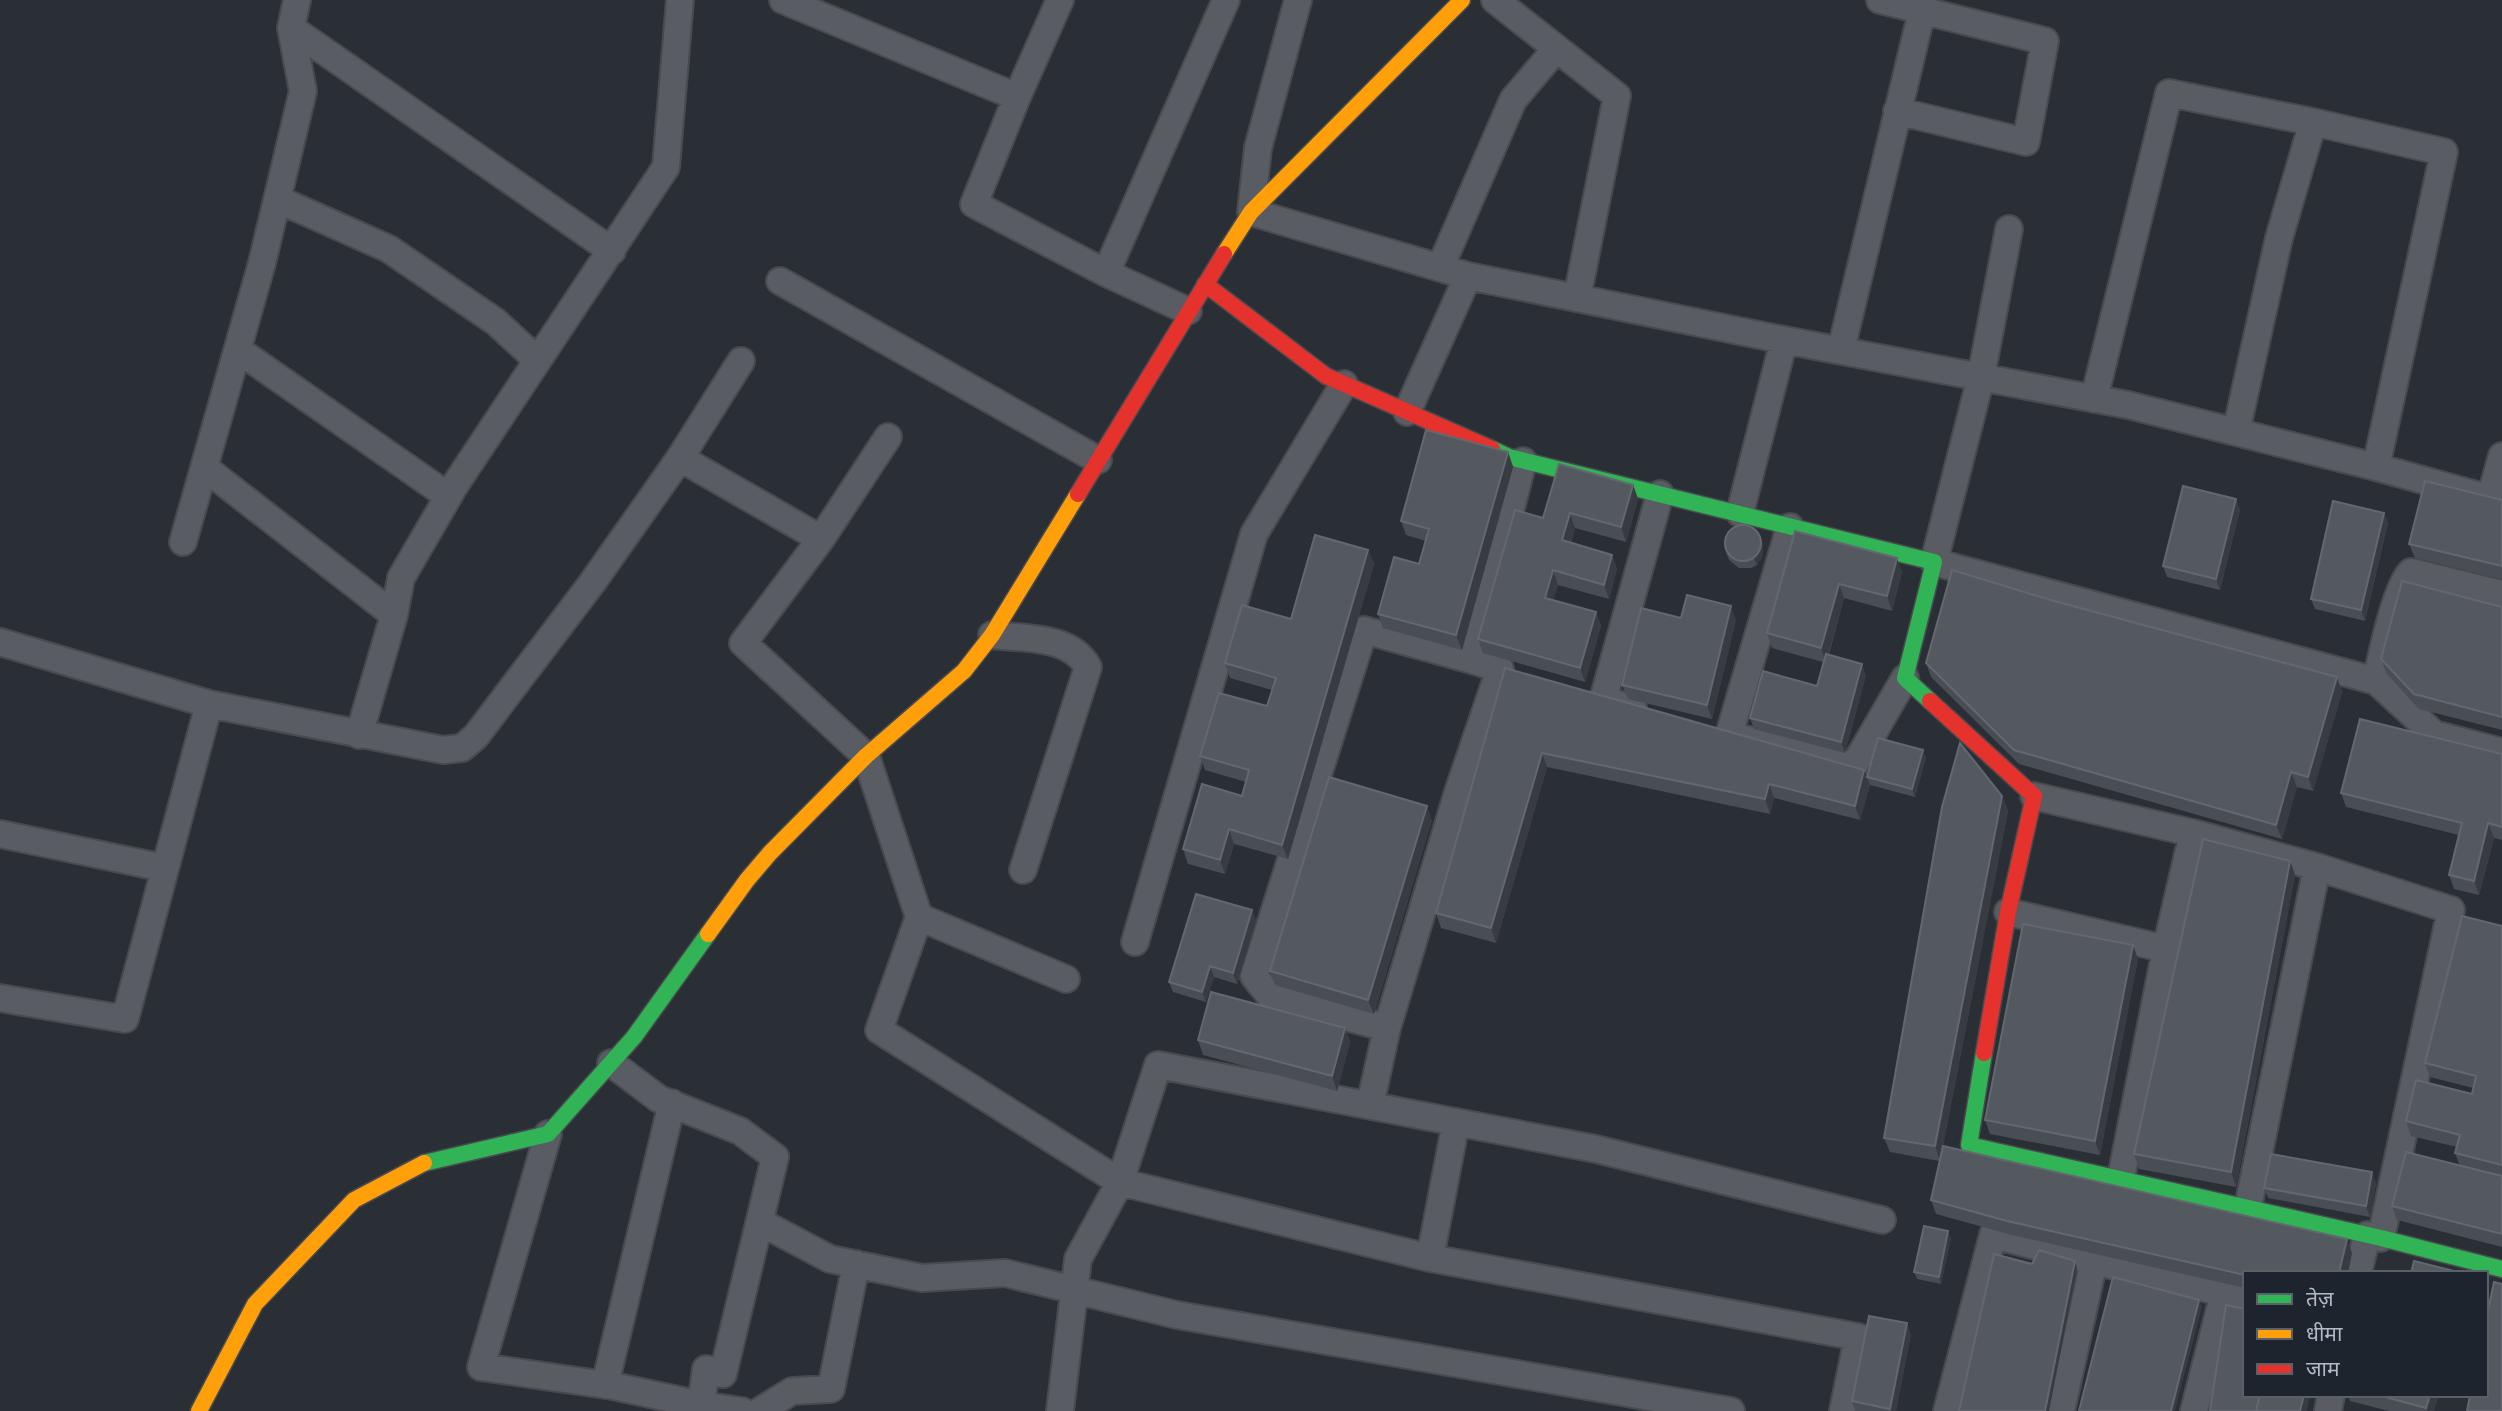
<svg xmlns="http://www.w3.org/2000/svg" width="2502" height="1411" viewBox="0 0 2502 1411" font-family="Rubik,'Noto Sans Devanagari',sans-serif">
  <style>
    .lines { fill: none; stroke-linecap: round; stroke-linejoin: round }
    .street-casing { stroke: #484a4f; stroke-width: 30 }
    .fast-casing { stroke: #484a4f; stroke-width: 19 }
    .slow-casing { stroke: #484a4f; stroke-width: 19 }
    .jam-casing { stroke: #484a4f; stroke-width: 19 }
    .street { stroke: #595c62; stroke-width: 26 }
    .fast { stroke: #30b455; stroke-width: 16 }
    .slow { stroke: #ff9f0a; stroke-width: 16 }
    .jam { stroke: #e5322d; stroke-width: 16 }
    .wall { fill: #494d54 }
    .shaded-wall { fill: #383c42 }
    .building { fill: #545960; stroke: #636870; stroke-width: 2 }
  </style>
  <rect width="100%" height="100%" fill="#2a2e35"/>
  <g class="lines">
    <defs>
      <path id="street" d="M783,0L1017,97
        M1060,0L1017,97L974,204L1106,273L1188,311
        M1298,0L1258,148L1251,212L1468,276
        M1495,0L1617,96L1577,298
        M1880,0L2045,41L2026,142L1897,111
        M291,28L612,251
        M277,199L389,249L496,322L537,360
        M2009,229L1981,377L1934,562L2376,681L2434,734L2502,752
        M1440,268L1513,100L1556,49
        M1106,273L1226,0
        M780,281L1098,460
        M238,350L448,496
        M1841,350L1922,11
        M2094,399L2169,93L2313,122L2444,152L2376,467
        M1407,412L1468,276L1784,340L2128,405L2376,467L2502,502
        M2236,432L2279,238L2313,122
        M888,437L821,539L743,643L866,756L919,917L879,1030L1120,1182L1430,1258L1858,1337L1843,1411
        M680,458L821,539
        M205,468L394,615
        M2490,499L2502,456
        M1740,513L1784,340
        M1790,527L1729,735L1854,766L1905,678
        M183,542L262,263L303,91L291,28L297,0
        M992,635C1025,639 1070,635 1088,667L1023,870
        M0,642L209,704
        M2376,681C2381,659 2396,585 2411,572L2502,594
        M1633,708L1603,700L1660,494
        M359,735L394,615L401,578L455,485L666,167L680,0
        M2193,833L2317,867L2248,1207
        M0,834L164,868
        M2317,867L2451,910L2381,1238
        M2008,912L2166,949L2193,833L2034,796
        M919,917L1066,979
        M1135,942L1254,534L1344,384
        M0,998L125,1019L209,704L443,750L462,748L476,736L592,583L680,458L741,361
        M1387,1028L1458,792L1500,669L1472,660
        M1370,1105L1387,1028L1271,997L1254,976L1364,630L1472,660L1523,461
        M548,1134L481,1367L613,1386L701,1405L706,1369L723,1374L775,1157L740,1131L659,1099L611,1063
        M2121,1178L2166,949
        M760,1222L830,1259L922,1278L1005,1273L1177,1315L1731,1411
        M1430,1258L1456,1122
        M2358,1273L2367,1235
        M605,1385L672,1103
        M701,1405L742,1411
        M760,1411L792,1391L831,1389L856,1264
        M1060,1411L1078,1259L1120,1182L1158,1065L1596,1149L1882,1220
        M1947,1411L1993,1235L2094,1261
        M2061,1411L2094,1261L2245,1298
        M2194,1411L2224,1293
        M2328,1411L2331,1395"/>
      <path id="fast" d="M1492,449L1509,457L1934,562L1905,678L1930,701
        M1984,1053L1969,1145L2381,1238L2502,1269
        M424,1163L548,1134L634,1037L708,934"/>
      <path id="slow" d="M1224,254L1251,212L1462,0
        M708,934L747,880L770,853L866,756L964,671L992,635L1078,494
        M199,1411L255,1304L354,1200L424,1163"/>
      <path id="jam" d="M1205,284L1326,376L1492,449
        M1078,494L1224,254
        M1930,701L2034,796L2008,912L1984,1053"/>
    </defs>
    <!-- street casing -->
    <use href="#street" class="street-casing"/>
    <!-- fast casing -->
    <use href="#fast" class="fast-casing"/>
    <!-- slow casing -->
    <use href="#slow" class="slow-casing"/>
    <!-- jam casing -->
    <use href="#jam" class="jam-casing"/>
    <!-- street -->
    <use href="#street" class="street"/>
    <!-- fast -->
    <use href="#fast" class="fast"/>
    <!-- slow -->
    <use href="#slow" class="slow"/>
    <!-- jam -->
    <use href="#jam" class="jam"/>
  </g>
  <!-- wall -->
  <path class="wall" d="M1508,452L1513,467L1462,650L1383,628L1378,614L1419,564L1426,541L1406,535L1401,521Z
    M1633,485L1638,499L1626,542L1575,528L1571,543L1612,555L1617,569L1609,599L1558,585L1553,600L1596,612L1601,626L1585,682L1483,653L1478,639L1543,518Z
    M2236,499L2240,510L2220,590L2167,577L2163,566Z
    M2502,500V579L2415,558L2409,544Z
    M2384,513L2388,523L2365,621L2315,609L2311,599Z
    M1795,531L1902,572L1892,611L1844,598L1829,655L1866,675L1845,753L1754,729L1750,718L1817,686L1823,662L1772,648L1767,633Z
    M1763,543V555L1757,565L1751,568H1739L1729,560L1724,547Z
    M1368,550L1374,564L1288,859L1234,844L1225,874L1188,864L1183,849L1242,796L1246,782L1205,770L1200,756L1267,706L1272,690L1230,678L1225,663L1291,619Z
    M2054,601L2337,677L2342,692L2313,791L2297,787L2282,839L2019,764L1931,677L1926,663Z
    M2502,607V730L2419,709L2387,674L2381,659Z
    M1681,618L1736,620L1712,719L1628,699L1622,685Z
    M1505,668L1864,770L1870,785L1860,820L1774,798L1770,814L1547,767L1496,943L1441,928L1436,913Z
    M2502,754V840L2494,838L2479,895L2454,889L2449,875L2459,835L2346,807L2341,793Z
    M1926,757L1915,797L1870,785L1867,777Z
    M2002,796L2008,811L1943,1146L2352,1253L2348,1273H2245V1288L2012,1235L1936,1214L1931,1200L1939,1161L1890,1152L1884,1138Z
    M1432,820L1374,1014L1275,985L1270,971Z
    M2290,861L2295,875L2236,1187L2139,1169L2134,1154Z
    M1252,910L1256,921L1237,984L1214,977L1206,1002L1173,992L1169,982Z
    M2502,926V1247L2397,1220L2392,1206L2460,1166L2455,1153L2457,1147L2411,1136L2406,1121L2472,1094L2473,1088L2430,1077L2425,1063Z
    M2138,959L2100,1155L1990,1134L1985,1120Z
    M1345,1028L1350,1042L1337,1091L1203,1055L1198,1040Z
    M2376,1183L2370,1217L2268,1198L2264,1188Z
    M1951,1238L1941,1284L1917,1279L1914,1272Z
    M1911,1334L1896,1411H1855L1852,1401Z
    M2348,1395H2439L2434,1411H2389L2350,1401Z"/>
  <!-- shaded-wall -->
  <path class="shaded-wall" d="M1508,452L1513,467L1462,650L1456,635Z
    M1633,485L1638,499L1626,542L1621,527Z
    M2236,499L2240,510L2220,590L2216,579Z
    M1570,513L1575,528L1567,555L1562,540Z
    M2384,513L2388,523L2365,621L2361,610Z
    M1760,536L1763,543V555L1757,565L1754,558Z
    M1368,550L1374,564L1288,859L1282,845Z
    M1612,555L1617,569L1609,599L1604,585Z
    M1897,558L1902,572L1892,611L1887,596Z
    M1553,570L1558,585L1550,612L1545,598Z
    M1839,584L1844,598L1826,663L1821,648Z
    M1731,606L1736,620L1712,719L1707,705Z
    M1596,612L1601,626L1585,682L1580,668Z
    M1862,664L1866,675L1845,753L1841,742Z
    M2337,677L2342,692L2313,791L2308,777Z
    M1923,750L1926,757L1915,797L1912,789Z
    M1542,753L1547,767L1496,943L1491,928Z
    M1864,770L1870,785L1860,820L1855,806Z
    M2291,772L2297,787L2282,839L2276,825Z
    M1769,784L1774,798L1770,814L1765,799Z
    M2002,796L2008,811L1940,1161L1935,1146Z
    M1427,806L1432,820L1374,1014L1368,1000Z
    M2488,823L2494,838L2479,895L2474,881Z
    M1229,829L1234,844L1225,874L1220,860Z
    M2290,861L2295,875L2236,1187L2231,1172Z
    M1252,910L1256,921L1237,984L1233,973Z
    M2133,945L2138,959L2100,1155L2095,1141Z
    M1210,966L1214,977L1206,1002L1202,992Z
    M1345,1028L1350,1042L1337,1091L1332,1076Z
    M2372,1172L2376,1183L2370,1217L2366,1206Z
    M1948,1231L1951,1238L1941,1284L1939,1277Z
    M2347,1239L2352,1253L2348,1273H2339Z
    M2075,1261L2077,1268L2049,1411H2045Z
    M2199,1300L2202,1307L2175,1411H2171Z
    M1907,1323L1911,1334L1896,1411H1891L1890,1409Z
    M2304,1395H2310L2307,1411H2300Z
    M2430,1395H2439L2434,1411H2428L2426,1408Z"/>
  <!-- building -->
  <path class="building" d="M1426,430L1508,452L1456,635L1378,614L1394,557L1419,564L1429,529L1401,521Z
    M1559,464L1633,485L1621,527L1570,513L1562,540L1612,555L1604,585L1553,570L1545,598L1596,612L1580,668L1478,639L1515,510L1543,518Z
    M2425,481L2502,500V566L2409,544Z
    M2183,486L2236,499L2216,579L2163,566Z
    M2333,501L2384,513L2361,610L2311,599Z
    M1725 543a18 18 0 1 1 36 0a18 18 0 1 1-36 0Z
    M1795,531L1897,558L1887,596L1839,584L1821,648L1767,633Z
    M1315,535L1368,550L1282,845L1229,829L1220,860L1183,849L1202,784L1242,796L1249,770L1200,756L1219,693L1267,706L1276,678L1225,663L1242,605L1291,619Z
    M1952,570L2054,601L2337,677L2308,777L2291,772L2276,825L2014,750L1926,663Z
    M2402,581L2502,607V717L2414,694L2381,659Z
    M1687,595L1731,606L1707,705L1622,685L1641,608L1681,618Z
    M1826,654L1862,664L1841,742L1750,718L1763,671L1817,686Z
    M1505,668L1864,770L1855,806L1769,784L1765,799L1542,753L1491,928L1436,913Z
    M2360,719L2502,754V827L2488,823L2474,881L2449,875L2462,823L2341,793Z
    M1878,738L1923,750L1912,789L1867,777Z
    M1960,743L2002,796L1935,1146L1884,1138L1942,807Z
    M1329,777L1427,806L1368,1000L1270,971Z
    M2203,839L2290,861L2231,1172L2134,1154Z
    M1196,894L1252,910L1233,973L1210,966L1202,992L1169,982Z
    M2462,916L2502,926V1165L2455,1153L2460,1135L2406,1121L2416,1080L2472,1094L2476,1076L2425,1063Z
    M2023,924L2133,945L2095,1141L1985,1120Z
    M1211,992L1345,1028L1332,1076L1198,1040Z
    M1943,1146L2347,1239L2339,1273H2245V1275L2007,1221L1931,1200Z
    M2406,1152L2502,1176V1234L2392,1206Z
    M2271,1154L2372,1172L2366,1206L2264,1188Z
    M1924,1226L1948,1231L1939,1277L1914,1272Z
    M2039,1250L2075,1261L2045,1411H1959L1994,1254L2032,1264Z
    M2414,1261L2462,1273H2411Z
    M2113,1277L2199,1300L2171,1411H2079Z
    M2494,1282L2502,1284V1411H2467L2470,1395H2486V1320Z
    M2226,1305L2245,1309V1395H2260L2256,1411H2210Z
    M1869,1316L1907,1323L1890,1409L1852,1401Z
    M2260,1395H2304L2300,1411H2256Z
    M2378,1395H2430L2426,1408Z"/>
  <!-- legend -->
  <rect x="2243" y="1271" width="245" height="126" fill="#1d242e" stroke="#59606a" stroke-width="2"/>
  <rect x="2257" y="1294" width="35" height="10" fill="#30b455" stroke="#59606a" stroke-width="2"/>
  <text x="2306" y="1306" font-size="21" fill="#b3bac5">तेज़</text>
  <rect x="2257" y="1329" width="35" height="10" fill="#ff9f0a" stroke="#59606a" stroke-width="2"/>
  <text x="2306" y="1341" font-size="21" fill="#b3bac5">धीमा</text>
  <rect x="2257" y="1364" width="35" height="10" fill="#e5322d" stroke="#59606a" stroke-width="2"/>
  <text x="2306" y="1376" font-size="21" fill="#b3bac5">जाम</text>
</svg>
